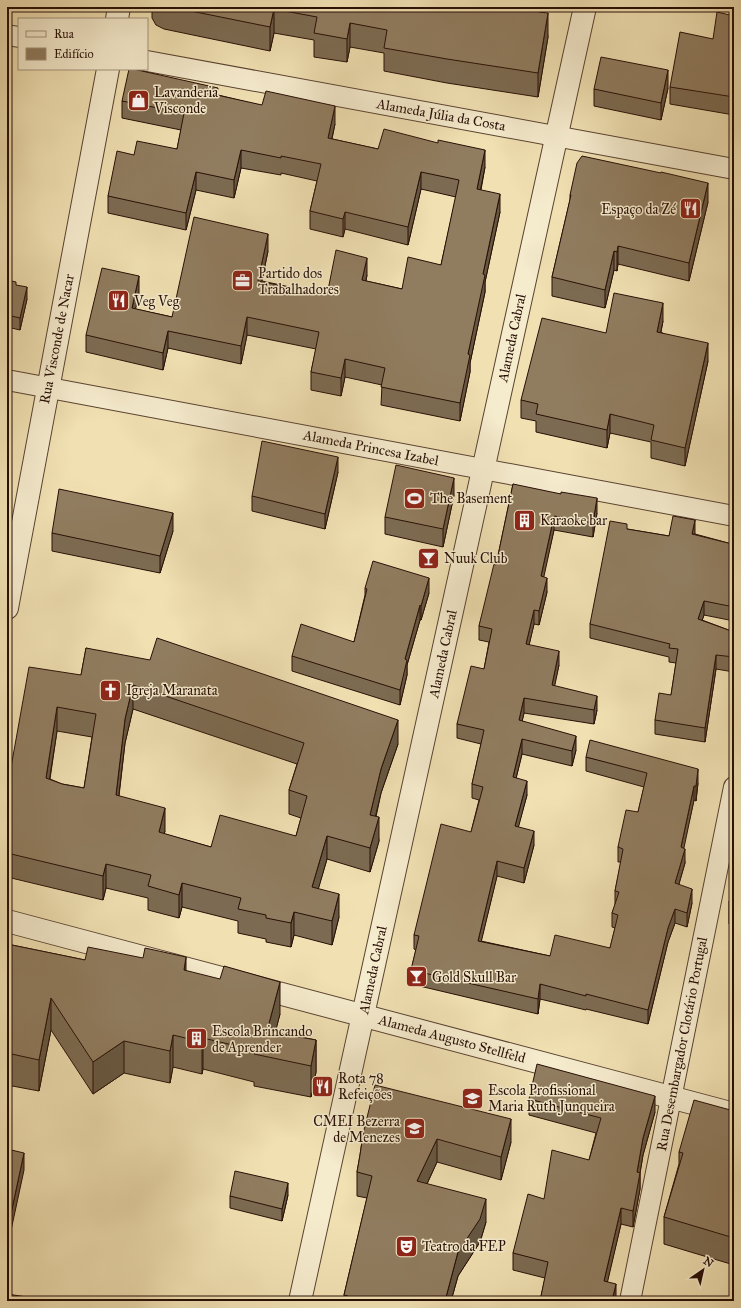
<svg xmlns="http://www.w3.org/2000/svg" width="741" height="1308" viewBox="0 0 741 1308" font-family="'IM FELL Great Primer',serif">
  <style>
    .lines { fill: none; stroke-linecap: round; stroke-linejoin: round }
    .minor-casing { stroke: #5a4331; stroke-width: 22 }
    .tertiary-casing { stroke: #5a4331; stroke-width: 24 }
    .minor { stroke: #f5ebcd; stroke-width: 20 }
    .tertiary { stroke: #f5ebcd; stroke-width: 22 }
    .wall { fill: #7c6b52; stroke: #280f06; fill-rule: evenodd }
    .shaded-wall { fill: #655742; stroke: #280f06 }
    .building { fill: #907c5f; stroke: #280f06; fill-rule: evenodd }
    .labels { text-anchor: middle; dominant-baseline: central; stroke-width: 3; stroke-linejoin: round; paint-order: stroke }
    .poi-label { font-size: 14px; fill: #280f06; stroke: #f5ebcd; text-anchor: start }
    .street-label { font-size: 14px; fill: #280f06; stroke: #f5ebcd }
  </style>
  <rect width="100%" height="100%" fill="#f0e0b2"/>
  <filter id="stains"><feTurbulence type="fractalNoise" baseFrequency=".005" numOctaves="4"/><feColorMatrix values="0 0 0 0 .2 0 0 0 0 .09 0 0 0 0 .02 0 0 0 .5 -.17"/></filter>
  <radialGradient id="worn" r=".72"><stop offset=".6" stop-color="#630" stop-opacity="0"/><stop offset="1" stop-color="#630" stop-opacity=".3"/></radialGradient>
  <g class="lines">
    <defs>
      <path id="minor" d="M7,35L19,37
        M147,61L734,169
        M7,380L734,516
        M630,1301L734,787"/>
      <path id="tertiary" d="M117,19L119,7
        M7,608L108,69
        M7,921L734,1114
        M300,1301L585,7"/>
    </defs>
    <!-- minor casing -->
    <use href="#minor" class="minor-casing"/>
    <!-- tertiary casing -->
    <use href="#tertiary" class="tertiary-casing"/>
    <!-- minor -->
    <use href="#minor" class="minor"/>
    <!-- tertiary -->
    <use href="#tertiary" class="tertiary"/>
  </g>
  <!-- wall -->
  <path class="wall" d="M152,7H545L544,12L548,37L538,97L447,83L384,71V53L350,47L347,62L314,57V40L274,33L270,51L164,29L156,25L152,18Z
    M734,16V115L670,104V87Z
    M668,88L661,120L594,106V89Z
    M218,95L335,124L332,139L378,149L485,167L481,190L500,212L485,282V292L470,363V372L460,421L381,405L382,385L345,377L341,396L311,390V372L316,349L247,335L241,364L168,348L163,370L86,352V335L139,293L135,309L172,317L268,251L262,281L327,295L367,275L366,281L402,289L441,265L456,197L421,189L408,245L345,229L343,237L310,229V211L317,181L281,173V175L241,168L234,198L196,190L186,230L108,213V196L134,155L177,149L181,130L122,118V101Z
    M570,195L708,202L689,281L618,264L617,271L614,270L605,308L552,296V277L570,200Z
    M7,272L8,281L16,285L27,299L20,330L7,327Z
    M663,321L661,332L708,361L685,466L651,458V442L610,433L607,448L536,432V421L521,418V400L606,333Z
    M338,472L325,529L252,511V496Z
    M513,484L597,513L593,537L554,530L543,577L547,592L539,625L534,624L529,645L559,665L554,686L597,710L594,724L524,713L522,721L576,750L572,766L522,754L516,778L527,795L518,827L534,845L524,883L497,876L481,941L550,956L610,948L615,928L612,927V913L615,905V891L621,862H618V847L638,812L644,787L586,771V757L698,783L696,801L694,800L683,848L685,863L679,884L692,903L687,927L675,923L668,942L648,1024L586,1009V1010L540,999L538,1014L411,984V970L416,950L414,949V935L471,832L479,800L472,798V784L481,744L457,738V724L484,669L489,642L479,640V626L496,565Z
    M454,495L443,547L385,534V517Z
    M627,529L669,536L695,534L732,544L734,535V621L704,615L702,620L734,632V672L716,669L705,742L655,734V720L671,695L676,663L669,662V657L590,638V624Z
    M173,531L160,573L52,551V533Z
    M365,588L429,593L421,620H420L407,665V675L400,705L292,671V656L354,642L365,595Z
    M86,648L398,744L381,793L376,817L379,841L370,872L327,859L318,889L339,917L332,945L294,935L291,947L266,942V939L238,933V921L182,907L179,918L148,910V898L106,888L103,900L7,877V787L10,773L81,675ZM133,709L297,764L289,790V814L301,818L296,836L211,847L164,834L165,831L119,796L125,743ZM57,731L92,737L84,788L62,784L50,779Z
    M734,887V926L729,924V902Z
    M7,944L85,960L186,971L280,1014L275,1032L316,1040V1072L311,1097L254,1086V1082L203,1069L202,1074L173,1067L170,1083L124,1073L93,1094L51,1030L39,1091L7,1085Z
    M734,1017V1042H731V1030Z
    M529,1099L655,1112L643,1155L640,1173V1189L633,1227L621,1224L607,1282L616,1300V1301H540L545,1278L513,1270V1253L544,1199L589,1160L596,1133L529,1115Z
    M734,1111V1265L664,1244V1217L679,1164V1152Z
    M363,1134L511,1142L501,1180L437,1162L427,1184L486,1222L480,1242L458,1276L451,1301H344V1295L367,1198L357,1196V1172L360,1155Z
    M288,1195L282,1221L230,1208V1196Z"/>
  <!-- shaded-wall -->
  <path class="shaded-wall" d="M540,7H545L539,35V12Z
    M274,9V33L270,51V27Z
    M548,13V37L538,97V73Z
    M350,23V47L347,62V39Z
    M668,70V88L661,120V103Z
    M335,106V124L328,155V138Z
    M241,150V168L234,198V180Z
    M485,150V167L477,207V189Z
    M196,172V190L186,230V213Z
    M421,172V189L408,245V227Z
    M708,183V202L689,281V263Z
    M500,194V212L485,282V292L470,363V372L460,421V403L468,354L483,274Z
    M345,212V229L343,237V219Z
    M268,234V251L258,298V281Z
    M618,246V264L617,271V252Z
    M614,251V270L605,308V290Z
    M367,258V275L362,298V280Z
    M8,272V284L7,289V277Z
    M139,276V293L132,326V308Z
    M27,287V299L20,330V318Z
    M663,303V321L657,350V332Z
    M247,317V335L241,364V346Z
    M168,331V348L163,370V353Z
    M708,343V361L685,466V448Z
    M345,359V377L341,396V378Z
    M610,414V433L607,448V430Z
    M8,455V485L7,489V458Z
    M338,457V472L325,529V514Z
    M454,478V495L443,547V529Z
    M597,498V513L593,537V523Z
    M173,513V531L160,573V556Z
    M554,516V530L541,590V576Z
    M695,520V534H692Z
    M429,578V593L421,620V606Z
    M547,578V592L539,625V611Z
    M704,601V615L698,633V619Z
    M420,605V620L407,665V675L400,705V690L405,659Z
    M534,610V624L526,658V644Z
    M559,651V665L552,699V685Z
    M716,655V669L705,742V728Z
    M133,685V709L125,743L116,819V795L125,719Z
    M597,696V710L594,724V710Z
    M524,698V713L519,735V720Z
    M57,707V731L46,802V778Z
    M398,720V744L381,793L370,839V815L381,769Z
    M576,736V750L572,766V751Z
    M522,739V754L513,791V777Z
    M698,769V783L696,801V786Z
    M527,781V795L515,840V826Z
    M694,786V800L681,862V847Z
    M165,808V831L159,856V832Z
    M379,817V841L370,872V848Z
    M534,831V845L524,883V868Z
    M327,836V859L312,911V887Z
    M685,849V863L675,897V883Z
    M497,861V876L478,955V941Z
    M106,864V888L103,900V876Z
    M182,883V907L179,918V895Z
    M692,889V903L687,927V913Z
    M339,894V917L332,945V921Z
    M675,909V923L668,942L648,1024V1010L668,928Z
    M294,912V935L291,947V923Z
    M186,957V989L184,970Z
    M280,982V1014L269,1057L267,1031Z
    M540,984V999L538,1014V999Z
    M51,998V1030L39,1091V1060Z
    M173,1035V1067L170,1083V1051Z
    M203,1038V1069L202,1074V1042Z
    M316,1040V1072L311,1097V1066Z
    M124,1041V1073L93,1094V1062Z
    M655,1096V1112L643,1155L640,1173V1189L633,1227V1211L637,1172L643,1138Z
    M511,1119V1142L501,1180V1157Z
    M437,1139V1162L417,1205V1181Z
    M24,1153V1170L7,1249V1232Z
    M288,1183V1195L282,1221V1209Z
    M486,1199V1222L480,1242L458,1276L451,1301H445L458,1252Z
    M621,1208V1224L604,1297V1281Z
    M616,1284V1301H612Z"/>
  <!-- building -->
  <path class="building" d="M171,7H540L539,12L548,13L538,73L447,59L384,48L387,30L350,23L347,39L314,33L317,17L274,9L270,27Z
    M717,12L734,16V97L670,87L680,32L713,39Z
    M601,57L668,70L661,103L594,89Z
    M129,69H133L218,88L217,95L262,105L266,91L335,106L328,138L378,149L384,129L438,143V140L485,150L477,189L500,194L483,274L485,275L468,354L470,355L460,403L381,387L385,368L345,359L341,378L311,372L319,332L247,317L241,346L168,331L163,353L86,335L102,268L139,276L132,308L172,317L194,217L268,234L258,281L327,295L336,250L367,258L362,280L402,289L408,257L441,265L459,180L421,172L408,227L345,212L343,219L310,211L321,164L281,156V158L241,150L234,180L196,172L186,213L108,196L117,151L134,155L137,141L177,149L184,113L122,101Z
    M582,156L661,173V172L708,183L689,263L618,246L617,252L614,251L605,290L552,277L571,195H570L577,163Z
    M7,280L16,282V285L27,287L20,318L7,315Z
    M614,293L663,303L657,332L708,343L685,448L651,440L654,425L610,414L607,430L536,414L538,404L521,400L542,318L606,333Z
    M262,441L338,457L325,514L252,496Z
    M396,465L454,478L443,529L385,517Z
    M513,484L561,494V492L597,498L593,523L554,516L541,576L547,578L539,611L534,610L526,644L559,651L552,685L597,696L594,710L524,698L519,720L576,736L572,751L522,739L513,777L527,781L515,826L534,831L524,868L497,861L478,941L550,956L555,935L610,948L618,915L612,913L619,892L615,891L623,849L618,847L626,810L638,812L647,773L586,757L590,740L698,769L696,786H694L681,847L685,849L675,883L692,889L687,913L675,909L668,928L648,1010L586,994V996L540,984L538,999L411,970L419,936L414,935L441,824L471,832L483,787L472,784L484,730L457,724L471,666L484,669L492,629L479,626L494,564L496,565Z
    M59,489L173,513L160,556L52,533Z
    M673,516L695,520L692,534L732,544L734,535V607L704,601L698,619L734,632V657L716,655L705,728L655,720L659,693L671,695L678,649L669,648L670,644L590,624L610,521L627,524V529L669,536Z
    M373,561L429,578L421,606L420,605L405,659L407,660L400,690L292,656L301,624L354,642L367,589L365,588Z
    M157,638L398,720L381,769L370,815L379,817L370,848L327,836L312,887L339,894L332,921L294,912L291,923L266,918V915L238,909L241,898L182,883L179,895L148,886L151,875L106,864L103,876L7,853V787L10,773L29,667L81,675L86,648L150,660ZM133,685L304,743L289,790L307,796L296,836L220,815L211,847L159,832L165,808L116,795L125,719ZM57,707L96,714L84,788L62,784L46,778Z
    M734,887V903L729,902Z
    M7,944L85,960L88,947L143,958L145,948L186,957L184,970L220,979L224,966L280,982L267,1031L316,1040L311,1066L254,1054V1050L203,1038L202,1042L173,1035L170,1051L124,1041L93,1062L51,998L39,1060L7,1053Z
    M734,1017V1030H731Z
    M537,1064L655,1096L643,1138L637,1172L640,1173L633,1211L621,1208L604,1281L616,1284L612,1301H540L548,1262L513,1253L528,1194L544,1199L552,1150L589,1160L601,1118L529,1099Z
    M375,1085L511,1119L501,1157L437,1139L417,1181L486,1199L480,1219L458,1252L445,1301H347L348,1296L344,1295L372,1176L357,1172L360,1155L363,1134Z
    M694,1100L734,1111V1238L664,1217L683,1153L679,1152Z
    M7,1149L24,1153L7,1232Z
    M235,1171L288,1183L282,1209L230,1196Z
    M7,1294L53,1301H7Z
    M86,1298L99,1301H86Z
    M228,1299L236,1301H228Z"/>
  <!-- icons -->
  <defs>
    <symbol id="shop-square" viewBox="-11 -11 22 22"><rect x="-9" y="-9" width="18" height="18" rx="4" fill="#8f2418" stroke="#f5ebcd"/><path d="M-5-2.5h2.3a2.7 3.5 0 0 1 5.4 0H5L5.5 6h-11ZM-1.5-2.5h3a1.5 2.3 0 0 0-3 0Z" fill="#fff"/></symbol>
    <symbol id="restaurant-square" viewBox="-11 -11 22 22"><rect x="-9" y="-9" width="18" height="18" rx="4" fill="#8f2418" stroke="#f5ebcd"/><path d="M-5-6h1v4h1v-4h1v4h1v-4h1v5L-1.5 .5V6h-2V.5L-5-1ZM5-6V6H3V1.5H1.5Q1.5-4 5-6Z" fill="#fff"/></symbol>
    <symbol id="office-square" viewBox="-11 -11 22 22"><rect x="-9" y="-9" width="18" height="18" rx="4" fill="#8f2418" stroke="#f5ebcd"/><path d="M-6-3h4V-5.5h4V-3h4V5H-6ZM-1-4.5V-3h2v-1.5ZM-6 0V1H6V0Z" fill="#fff"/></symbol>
    <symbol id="stadium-square" viewBox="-11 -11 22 22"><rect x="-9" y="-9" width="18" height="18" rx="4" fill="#8f2418" stroke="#f5ebcd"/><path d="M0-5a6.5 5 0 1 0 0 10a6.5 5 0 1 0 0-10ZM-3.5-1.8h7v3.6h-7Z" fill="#fff"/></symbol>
    <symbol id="building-square" viewBox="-11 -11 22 22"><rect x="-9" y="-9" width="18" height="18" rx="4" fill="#8f2418" stroke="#f5ebcd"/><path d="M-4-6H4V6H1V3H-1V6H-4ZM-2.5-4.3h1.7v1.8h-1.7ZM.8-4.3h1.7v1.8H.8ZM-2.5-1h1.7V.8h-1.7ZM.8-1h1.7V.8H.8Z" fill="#fff"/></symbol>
    <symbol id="bar-square" viewBox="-11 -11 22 22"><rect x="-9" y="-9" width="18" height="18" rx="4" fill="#8f2418" stroke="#f5ebcd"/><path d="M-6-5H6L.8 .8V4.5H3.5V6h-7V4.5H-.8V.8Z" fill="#fff"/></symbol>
    <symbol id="church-square" viewBox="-11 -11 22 22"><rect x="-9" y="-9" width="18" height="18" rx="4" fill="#8f2418" stroke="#f5ebcd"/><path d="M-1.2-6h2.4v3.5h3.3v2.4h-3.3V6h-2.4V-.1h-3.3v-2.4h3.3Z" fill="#fff"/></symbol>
    <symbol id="university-square" viewBox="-11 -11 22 22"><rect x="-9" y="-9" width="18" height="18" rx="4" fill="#8f2418" stroke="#f5ebcd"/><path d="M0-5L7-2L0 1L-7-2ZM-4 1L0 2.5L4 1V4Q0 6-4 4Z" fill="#fff"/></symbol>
    <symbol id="school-square" viewBox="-11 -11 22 22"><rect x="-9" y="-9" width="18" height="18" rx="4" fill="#8f2418" stroke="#f5ebcd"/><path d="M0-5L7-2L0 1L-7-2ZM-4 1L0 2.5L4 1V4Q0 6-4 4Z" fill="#fff"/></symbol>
    <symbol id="theatre-square" viewBox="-11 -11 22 22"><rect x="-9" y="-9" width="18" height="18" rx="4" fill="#8f2418" stroke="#f5ebcd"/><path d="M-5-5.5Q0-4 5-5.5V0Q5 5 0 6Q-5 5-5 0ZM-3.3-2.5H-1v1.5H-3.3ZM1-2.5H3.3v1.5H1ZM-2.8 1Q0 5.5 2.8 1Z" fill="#fff"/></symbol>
  </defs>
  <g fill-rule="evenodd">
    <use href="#shop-square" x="126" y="88" width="25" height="25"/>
    <use href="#restaurant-square" x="678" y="196" width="25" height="25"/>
    <use href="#office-square" x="230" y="268" width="25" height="25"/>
    <use href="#restaurant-square" x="106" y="288" width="25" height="25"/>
    <use href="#stadium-square" x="402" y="486" width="25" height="25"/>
    <use href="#building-square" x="512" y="508" width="25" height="25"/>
    <use href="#bar-square" x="416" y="546" width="25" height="25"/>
    <use href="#church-square" x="98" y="678" width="25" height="25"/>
    <use href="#bar-square" x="404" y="964" width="25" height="25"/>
    <use href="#building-square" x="184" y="1026" width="25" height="25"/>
    <use href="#restaurant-square" x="310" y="1074" width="25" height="25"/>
    <use href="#university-square" x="460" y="1086" width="25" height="25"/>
    <use href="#school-square" x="402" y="1116" width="25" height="25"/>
    <use href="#theatre-square" x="394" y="1234" width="25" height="25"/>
  </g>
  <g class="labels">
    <!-- poi labels -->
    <g class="poi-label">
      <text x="154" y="92">Lavanderia<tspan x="154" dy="16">Visconde</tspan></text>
      <text x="676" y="209" text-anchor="end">Espaço da Zé</text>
      <text x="258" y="273">Partido dos<tspan x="258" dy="16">Trabalhadores</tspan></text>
      <text x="134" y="301">Veg Veg</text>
      <text x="430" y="498">The Basement</text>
      <text x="540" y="520">Karaoke bar</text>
      <text x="444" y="558">Nuuk Club</text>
      <text x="126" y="690">Igreja Maranata</text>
      <text x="432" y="977">Gold Skull Bar</text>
      <text x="212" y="1031">Escola Brincando<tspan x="212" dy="16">de Aprender</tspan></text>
      <text x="338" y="1078">Rota 78<tspan x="338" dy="16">Refeições</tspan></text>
      <text x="488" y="1090">Escola Profissional<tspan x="488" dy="16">Maria Ruth Junqueira</tspan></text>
      <text x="400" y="1121" text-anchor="end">CMEI Bezerra<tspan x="400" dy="16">de Menezes</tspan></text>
      <text x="422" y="1246">Teatro da FEP</text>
    </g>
    <!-- street labels -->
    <g class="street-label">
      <text transform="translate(441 115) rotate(10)">Alameda Júlia da Costa</text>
      <text transform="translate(512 338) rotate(-78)">Alameda Cabral</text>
      <text transform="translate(57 339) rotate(-79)">Rua Visconde de Nacar</text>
      <text transform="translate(371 448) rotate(11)">Alameda Princesa Izabel</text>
      <text transform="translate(443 654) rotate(-78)">Alameda Cabral</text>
      <text transform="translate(373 970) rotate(-78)">Alameda Cabral</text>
      <text transform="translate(452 1039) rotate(15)">Alameda Augusto Stellfeld</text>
      <text transform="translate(682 1044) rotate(-79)">Rua Desembargador Clotário Portugal</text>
    </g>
  </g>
  <!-- margin -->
  <rect width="741" height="1308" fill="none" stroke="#f0e0b2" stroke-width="24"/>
  <rect x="8" y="8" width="725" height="1292" fill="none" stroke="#280f06" stroke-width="2"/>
  <rect x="12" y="12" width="717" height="1284" fill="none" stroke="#280f06"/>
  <!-- legend -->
  <rect x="18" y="18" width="130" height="52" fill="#f5ebcd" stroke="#a3937d"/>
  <rect x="26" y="31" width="20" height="6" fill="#f5ebcd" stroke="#a3937d"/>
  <text x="54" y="38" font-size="12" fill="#280f06">Rua</text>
  <rect x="26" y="48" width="20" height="12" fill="#907c5f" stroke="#a3937d"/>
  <text x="54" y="58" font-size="12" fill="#280f06">Edifício</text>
  <!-- north arrow -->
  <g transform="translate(703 1270) rotate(34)" stroke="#f5ebcd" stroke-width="3" paint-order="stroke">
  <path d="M0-3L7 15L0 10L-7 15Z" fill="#280f06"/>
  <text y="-6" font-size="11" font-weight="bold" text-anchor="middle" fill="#280f06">N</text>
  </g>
  <rect width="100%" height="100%" filter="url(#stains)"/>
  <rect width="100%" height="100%" fill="url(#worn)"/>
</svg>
